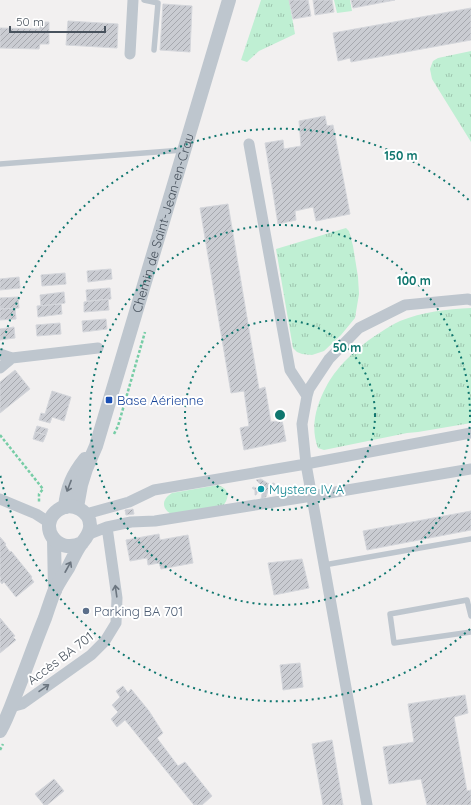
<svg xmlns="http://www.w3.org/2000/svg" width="471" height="805" viewBox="0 0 471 805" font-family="Quicksand,sans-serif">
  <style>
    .grass { fill: url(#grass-tufts) }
    .building { fill: url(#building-hatch); stroke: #d4d6db }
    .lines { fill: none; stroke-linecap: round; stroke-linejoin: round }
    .path { stroke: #77cda6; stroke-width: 2.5; stroke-dasharray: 3 2; stroke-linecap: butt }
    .service { stroke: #bec6ce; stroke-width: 5.5 }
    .minor { stroke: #bec6ce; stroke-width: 11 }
    .tertiary { stroke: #bec6ce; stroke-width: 14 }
    .oneway { stroke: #6b757f }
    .ring { fill: none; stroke: #0f766e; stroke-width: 2; stroke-dasharray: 2 4 }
    .transit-dot { fill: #1a4fb4; stroke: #fff; stroke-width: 1.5 }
    .culture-dot { fill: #0f9aa8; stroke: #fff; stroke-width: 1.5 }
    .service-dot { fill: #5c6f8a; stroke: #fff; stroke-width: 1.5 }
    .labels { text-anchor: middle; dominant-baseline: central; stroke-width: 4; stroke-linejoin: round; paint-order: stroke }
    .street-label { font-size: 13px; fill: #48525d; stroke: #fff }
    .transit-label { font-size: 13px; fill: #164399; stroke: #fff; text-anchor: start }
    .culture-label { font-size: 13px; fill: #0d838f; stroke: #fff; text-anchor: start }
    .service-label { font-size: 13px; fill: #4e5e75; stroke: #fff; text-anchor: start }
    .centre { fill: #0f766e; stroke: #fff; stroke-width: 2 }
    .ring-label { font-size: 12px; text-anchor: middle; font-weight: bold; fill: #0f766e; stroke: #fff; stroke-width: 4; stroke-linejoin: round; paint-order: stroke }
  </style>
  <defs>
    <pattern id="grass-tufts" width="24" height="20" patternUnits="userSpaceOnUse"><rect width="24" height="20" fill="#bfefd3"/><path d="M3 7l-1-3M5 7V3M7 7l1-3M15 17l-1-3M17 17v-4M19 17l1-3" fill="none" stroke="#9dc4ae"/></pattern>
    <pattern id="building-hatch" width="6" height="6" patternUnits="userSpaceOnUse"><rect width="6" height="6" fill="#caccd2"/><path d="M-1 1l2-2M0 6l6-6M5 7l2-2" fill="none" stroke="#a6a8ae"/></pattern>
  </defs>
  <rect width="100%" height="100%" fill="#f2f0f0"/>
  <!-- grass -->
  <path class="grass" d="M261,0H289L295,34L259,51L247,62L241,60Z
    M334,0H350L352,11L337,13Z
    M471,51V142L432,79L430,69L433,61L438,58Z
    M346,228L349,231L353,246L358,277L359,294L355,318L341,335L324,351L312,355L302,354L297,352L293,348L276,249Z
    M471,308V423L418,432L407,433L324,450L318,448C310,427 316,406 326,387C328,383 331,378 334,374C347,357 363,343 381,332C387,328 393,324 400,321C422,312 447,309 471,308Z
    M218,485C230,489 230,498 222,507L171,514C161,508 162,499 172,493Z"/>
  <!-- building -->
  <path class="building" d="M289,0H308L311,16L293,19Z
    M313,0H332L334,12L315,15Z
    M351,0H395L353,8Z
    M163,4L192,6L190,52L160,50Z
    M471,8V40L351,62L350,58L338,61L333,33Z
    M68,21L118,24L117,48L66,45Z
    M41,22H49V44H40L39,49L0,48V28L39,29Z
    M325,116L327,126L333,125L350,214L316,221L313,207L295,211L296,220L278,224L265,143L283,140L284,149L301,146L299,121Z
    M228,204L259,389L265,387L271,422L282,420L286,441L244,450L240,428L249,426L244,391L231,393L200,208Z
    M111,269L112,279L88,282L87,271Z
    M65,273L66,284L42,286L41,275Z
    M19,277L20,288L0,290V279Z
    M110,288L111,299L87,301L86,290Z
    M64,292L65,303L41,306L40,295Z
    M18,297L19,308L0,309V298Z
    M108,299L109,310L84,312V302Z
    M61,304L62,314L38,317L37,306Z
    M15,308L16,319L0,320V309Z
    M106,319L107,329L83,332L82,321Z
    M60,323L61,334L37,336L36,325Z
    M14,327L15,338L0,340V329Z
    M15,370L30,389L0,413V382Z
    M52,391L71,397L64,421L52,417L50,423L39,420L41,413L45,414Z
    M37,426L48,429L46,435L35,432Z
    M35,432L46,435L43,442L33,439Z
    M261,479L269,484L274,483L275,484L274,485L269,487L266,497L261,499L263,489L258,491L256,495H255V490L252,488L253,487L257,488L262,486L256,480Z
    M133,509L134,514L126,515L125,510Z
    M471,511V530L367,550L363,531Z
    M159,534L160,540L188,535L193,563L161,569L159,563L148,565L147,558L130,561L126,540Z
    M0,537L6,544L5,545L10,552L11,551L32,577L31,578L34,582L16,597L4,582L2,584L0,581L1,578L0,577Z
    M302,559L309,588L274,595L268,563Z
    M0,618L15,636L13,637L16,640L0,653Z
    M300,663L303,687L283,690L280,665Z
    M123,686L128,693L131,689L149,711L163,733L157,738L178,766L185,762L212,796L202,805H194L125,720L117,727L111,719L118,712L112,705L120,697L116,691Z
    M465,695L468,713L454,717L467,791L471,790V805H427L421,779L389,784L383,747L414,742L408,704Z
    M332,740L343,805H323L312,744Z
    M54,779L64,791L47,805H44L35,794Z"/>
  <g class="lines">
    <!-- path -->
    <path class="path" d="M114,434L118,426L145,332
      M0,435L43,489L39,494V503
      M0,750L3,744"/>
    <!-- service -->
    <path class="service" d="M144,0L158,3L154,50
      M0,164L183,150
      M324,565L471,539
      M471,616L467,600L390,614L394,643L471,632"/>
    <!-- minor -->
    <path class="minor" d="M130,54L133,0
      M249,144L290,370L307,396L302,424L306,464L367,805
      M0,354L12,358L98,348
      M0,368L12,358
      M307,396L309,389L329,359L359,328L405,305L468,299L471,300
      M0,499L36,514L50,523
      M86,514L129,502L154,490L306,464L471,433
      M89,534L107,527L131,522L155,521L312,496L471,469
      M11,707L22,704L91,655L105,641L116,623L117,598L107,527"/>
    <!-- tertiary -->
    <g class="tertiary">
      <path d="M65,507C67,487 73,474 85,459"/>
      <path id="s1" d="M77,507L81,485L86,469L96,446L229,0"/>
      <path d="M54,539L55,591"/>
      <path d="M0,731C8,717 13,701 19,686C28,663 36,640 45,618C48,609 51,600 54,592C58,583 63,576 68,568C72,560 76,551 81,544C85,539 89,535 90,528C92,512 72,500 58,510C37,525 56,556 82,543"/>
    </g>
  </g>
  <!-- one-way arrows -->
  <defs><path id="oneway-shaft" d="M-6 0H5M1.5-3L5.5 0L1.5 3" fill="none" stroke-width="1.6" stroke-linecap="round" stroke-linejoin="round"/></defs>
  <g class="oneway">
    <use href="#oneway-shaft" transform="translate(69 486) rotate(111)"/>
    <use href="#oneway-shaft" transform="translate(68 567) rotate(-61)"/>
    <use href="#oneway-shaft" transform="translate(116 591) rotate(-98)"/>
    <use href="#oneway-shaft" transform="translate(44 688) rotate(-35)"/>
  </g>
  <!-- distance rings -->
  <g class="ring">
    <circle cx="280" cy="415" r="95"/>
    <circle cx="280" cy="415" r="190"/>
    <path d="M470 629A286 286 0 0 1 0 474M0 356A286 286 0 0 1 470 201"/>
  </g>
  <!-- markers -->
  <rect class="transit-dot" x="105" y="396" width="8" height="8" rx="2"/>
  <circle class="culture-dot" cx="261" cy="489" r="4"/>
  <circle class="service-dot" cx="86" cy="611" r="4"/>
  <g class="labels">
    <!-- street labels -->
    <g class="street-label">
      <text stroke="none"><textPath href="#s1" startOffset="297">Chemin de Saint-Jean-en-Crau</textPath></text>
      <text transform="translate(60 658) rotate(-37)">Accès BA 701</text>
    </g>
    <!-- transit labels -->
    <g class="transit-label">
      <text x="117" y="400">Base Aérienne</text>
    </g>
    <!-- culture labels -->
    <g class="culture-label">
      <text x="269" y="489">Mystere IV A</text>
    </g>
    <!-- service labels -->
    <g class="service-label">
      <text x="94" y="611">Parking BA 701</text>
    </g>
  </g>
  <circle cx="280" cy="415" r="6" class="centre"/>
  <g class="ring-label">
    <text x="401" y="160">150 m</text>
    <text x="414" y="285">100 m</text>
    <text x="347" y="352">50 m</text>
  </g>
  <!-- scale -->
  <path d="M10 26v6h95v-6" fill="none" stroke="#48525d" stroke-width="2"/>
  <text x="16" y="26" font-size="12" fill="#48525d" stroke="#ffffff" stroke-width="3" paint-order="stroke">50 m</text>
</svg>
